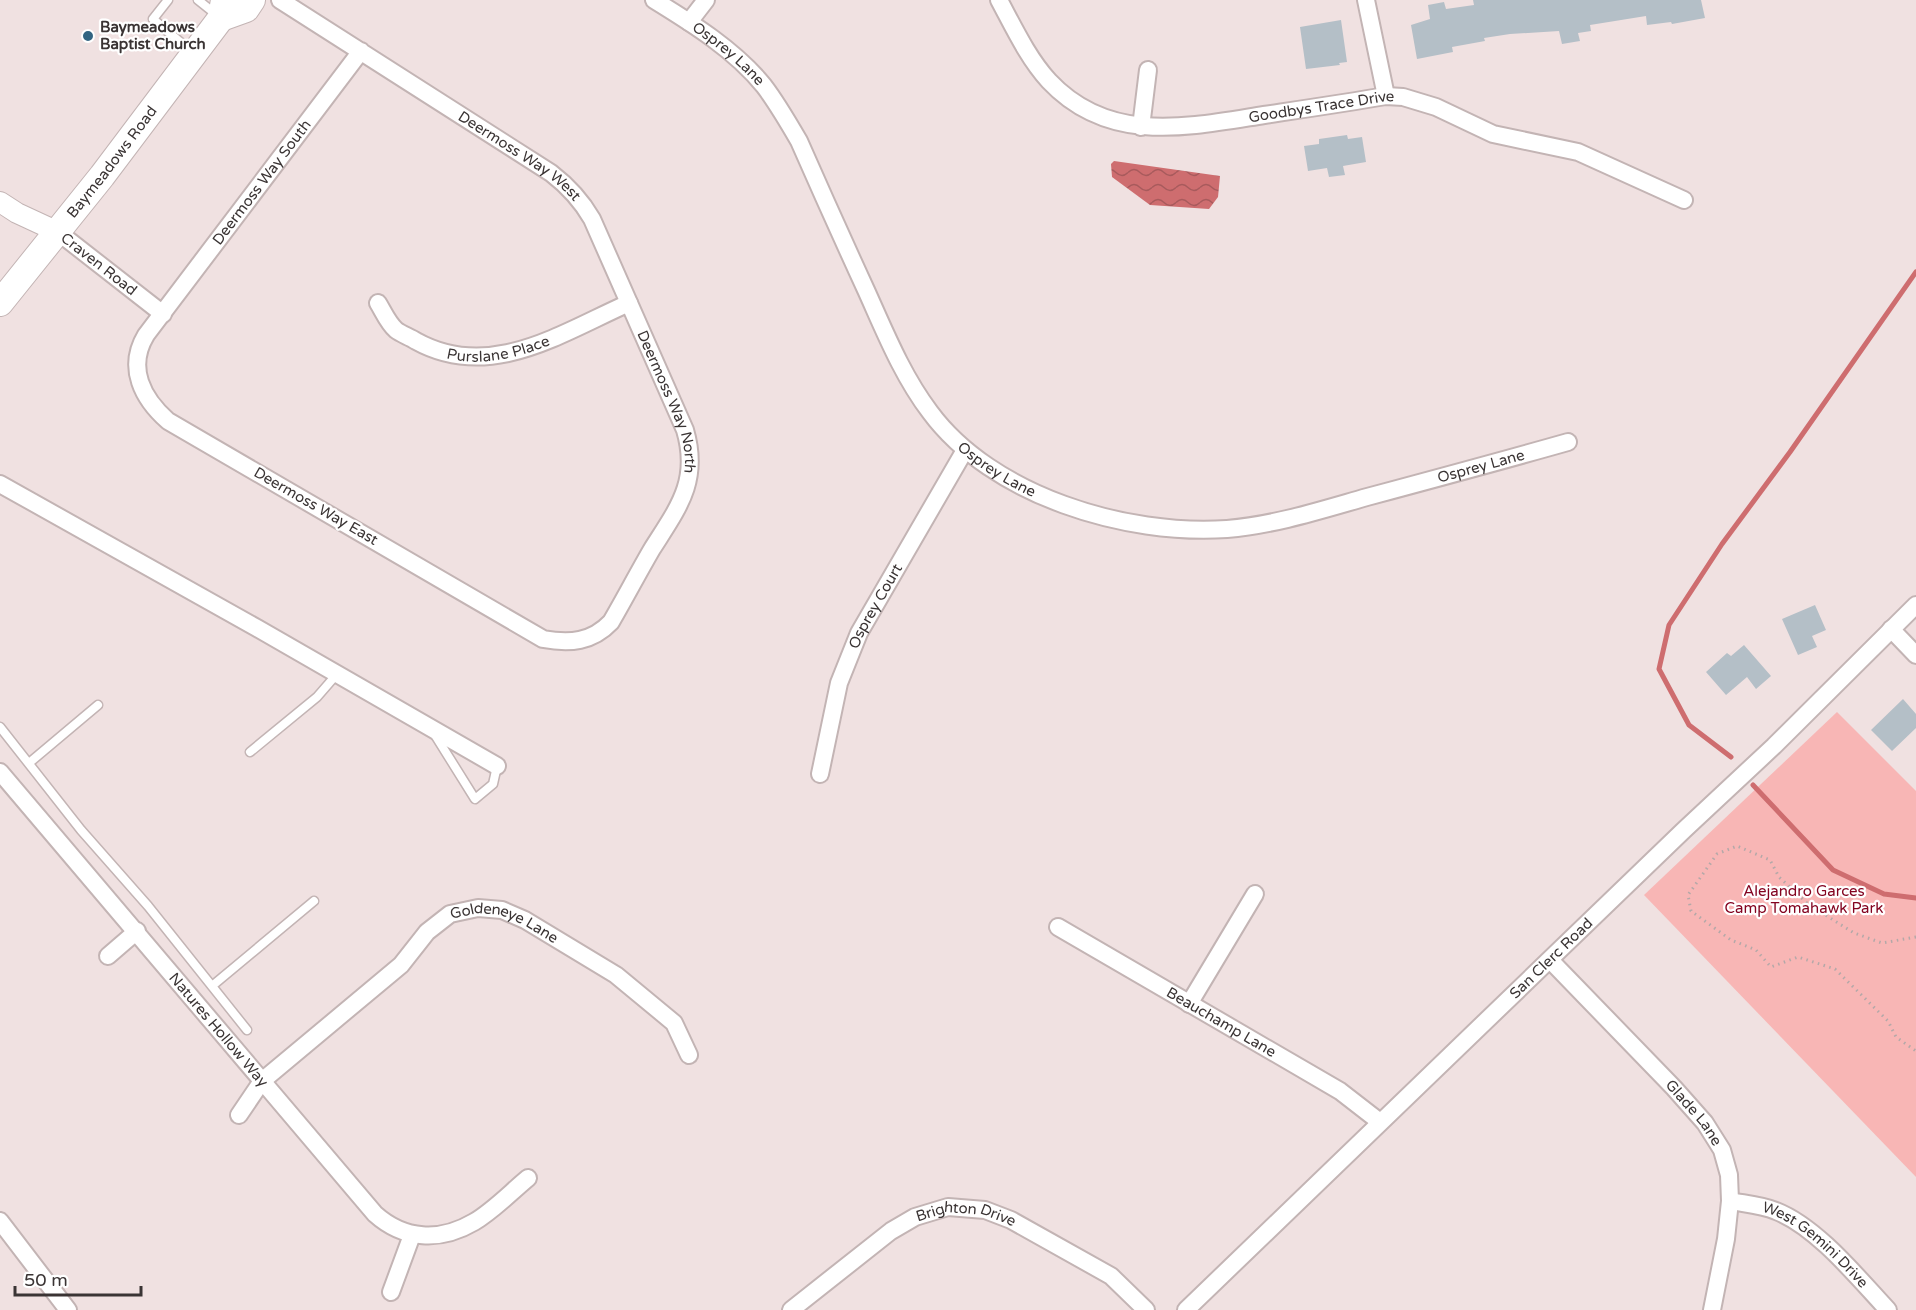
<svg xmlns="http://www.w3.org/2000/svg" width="1916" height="1310" viewBox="0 0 1916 1310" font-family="'Varela Round',sans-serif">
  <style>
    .park { fill: #f8b6b5 }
    .water { fill: url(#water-waves) }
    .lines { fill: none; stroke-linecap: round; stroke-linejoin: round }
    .stream { stroke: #ce6d6f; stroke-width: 5 }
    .building { fill: #b4bfc7 }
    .service-casing { stroke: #c3b4b4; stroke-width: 11 }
    .minor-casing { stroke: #c3b4b4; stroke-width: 20 }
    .tertiary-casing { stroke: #c3b4b4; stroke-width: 22 }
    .primary-casing { stroke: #c3b4b4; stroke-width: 28 }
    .path { stroke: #b4a8a8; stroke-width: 3; stroke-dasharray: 1.5 4.5; stroke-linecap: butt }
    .service { stroke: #fff; stroke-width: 8 }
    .minor { stroke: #fff; stroke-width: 16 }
    .tertiary { stroke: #fff; stroke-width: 20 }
    .primary { stroke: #fff; stroke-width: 26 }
    .poi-dot { fill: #326482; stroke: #fff; stroke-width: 2 }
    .labels { text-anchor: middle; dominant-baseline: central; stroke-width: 4.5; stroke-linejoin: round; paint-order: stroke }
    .poi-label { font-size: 15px; font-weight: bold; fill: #3a3434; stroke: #fff; text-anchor: start }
    .street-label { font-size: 15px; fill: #3a3434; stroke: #fff }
    .park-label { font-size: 15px; fill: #830420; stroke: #fff }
  </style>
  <defs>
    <pattern id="water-waves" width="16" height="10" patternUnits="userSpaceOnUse" patternTransform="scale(1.5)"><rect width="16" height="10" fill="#ce6d6f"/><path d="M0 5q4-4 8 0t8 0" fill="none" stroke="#a85a5c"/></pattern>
  </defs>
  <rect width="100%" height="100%" fill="#f0e1e1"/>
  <!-- park -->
  <path class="park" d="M1837,712L1916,791V1177L1644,895Z"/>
  <!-- water -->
  <path class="water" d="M1114,161L1220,176L1218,197L1209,209L1150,205L1112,177L1111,164Z"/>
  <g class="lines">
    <!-- stream -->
    <path class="stream" d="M1731,757L1689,725L1659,669L1669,625L1722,544L1790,452L1916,272
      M1753,785L1833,870L1884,894L1916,898"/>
  </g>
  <!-- building -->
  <path class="building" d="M1473,0H1701L1705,18L1672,24L1671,22L1647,25L1646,16L1590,25L1591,31L1578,33L1580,41L1562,44L1559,31L1510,34L1484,38L1485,41L1452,47L1453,52L1417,59L1411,25L1430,19L1428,5L1444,2L1446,9L1474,5Z
    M1341,20L1347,62L1339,63L1340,65L1306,69L1300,27Z
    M1347,135L1348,139L1362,137L1366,162L1343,166L1345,175L1329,177L1327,168L1308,171L1304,146L1319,144V139Z
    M1815,605L1826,630L1812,636L1817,647L1798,655L1782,619Z
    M1744,645L1771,676L1756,689L1747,677L1726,695L1706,672L1727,653L1731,656Z
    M1903,699L1916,714V728L1892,751L1871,730Z"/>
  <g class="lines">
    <defs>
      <path id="service" d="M168,0L153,19L192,52
        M198,0L218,16
        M0,727L81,830L148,906L247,1030
        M435,735L475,799L493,784L497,766
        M250,752L317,697L337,674
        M29,763L98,705
        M212,986L314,901"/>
      <g id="minor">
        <path id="s1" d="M280,0L551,173C568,186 581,200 592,219L685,430C700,481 678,508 652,549C638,573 625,598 611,622C592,642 570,644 543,639L168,421C143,399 126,368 146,335L361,51"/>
        <path id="s2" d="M654,0C693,24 735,50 764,86C777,103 788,122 799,141C821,191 843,240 866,290C885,332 902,375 930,412C992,496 1126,536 1227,529C1275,525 1321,510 1367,497C1434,479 1501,461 1568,442"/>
        <path id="s3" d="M999,0C1014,28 1028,58 1049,81C1109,145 1188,127 1264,115C1304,109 1345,103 1386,96L1403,97L1436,107L1493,134L1578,152L1684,200"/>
        <path d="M1366,0L1386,96"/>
        <path d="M689,22L706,0"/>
        <path d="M1141,127L1148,70"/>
        <path id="s4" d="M58,232L163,314"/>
        <path id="s5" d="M378,303C383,311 388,323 396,330C401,334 410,337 416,341C490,382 561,333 629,303"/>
        <path d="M0,484L257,628L497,766"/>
        <path d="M1891,629L1916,655"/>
        <path id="s6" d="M0,772L375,1214C404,1240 440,1242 474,1222C493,1211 511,1192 528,1178"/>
        <path id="s7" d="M820,774L839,683L859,633L965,450"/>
        <path id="s8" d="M1058,927L1340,1091L1380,1122"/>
        <path d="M108,956L137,931"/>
        <path id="s9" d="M1550,960L1674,1088L1705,1123L1722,1150L1729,1175L1730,1201L1726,1239L1712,1310"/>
        <path d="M1189,1004L1255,894"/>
        <path id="s10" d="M239,1115L262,1081L401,965L427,932L450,914L478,908L502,910L525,920L616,975L674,1023L689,1055"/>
        <path id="s11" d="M1730,1201C1746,1204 1762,1205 1776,1211C1817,1227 1858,1278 1888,1310"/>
        <path d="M0,1221L68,1310"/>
        <path d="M391,1292L412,1235"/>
        <path id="s12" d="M791,1310L891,1231L915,1217L948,1207L985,1210L1011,1220L1111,1276L1146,1310"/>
        <path id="s13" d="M1186,1310L1684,830L1774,746L1916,605"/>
      </g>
      <path id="tertiary" d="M0,202L17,213L58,232"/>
      <g id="primary">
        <path d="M221,18L246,9L252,0"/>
        <path id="s14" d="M0,303L102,176L221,18L224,0"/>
      </g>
    </defs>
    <!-- service casing -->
    <use href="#service" class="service-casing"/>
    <!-- minor casing -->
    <use href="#minor" class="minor-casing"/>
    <!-- tertiary casing -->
    <use href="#tertiary" class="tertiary-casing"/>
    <!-- primary casing -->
    <use href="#primary" class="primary-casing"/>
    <!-- path -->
    <path class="path" d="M1916,937L1882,943L1854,933L1808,904L1779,877L1770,860L1737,846L1717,854L1688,895L1691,911L1731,940L1756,950L1771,967L1798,957L1835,969L1888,1021L1896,1037L1916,1051"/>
    <!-- service -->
    <use href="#service" class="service"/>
    <!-- minor -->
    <use href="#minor" class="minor"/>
    <!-- tertiary -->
    <use href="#tertiary" class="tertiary"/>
    <!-- primary -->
    <use href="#primary" class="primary"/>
  </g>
  <!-- markers -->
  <circle class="poi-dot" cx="88" cy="36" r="6"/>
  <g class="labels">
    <!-- poi labels -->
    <g class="poi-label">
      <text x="100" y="27">Baymeadows<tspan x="100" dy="17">Baptist Church</tspan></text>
    </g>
    <!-- street labels -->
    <g class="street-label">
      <text stroke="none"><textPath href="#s2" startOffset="92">Osprey Lane</textPath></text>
      <text stroke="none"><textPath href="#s3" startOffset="382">Goodbys Trace Drive</textPath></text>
      <text stroke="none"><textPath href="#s1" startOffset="286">Deermoss Way West</textPath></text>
      <text stroke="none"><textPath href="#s14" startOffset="180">Baymeadows Road</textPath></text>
      <text stroke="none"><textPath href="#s1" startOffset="1623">Deermoss Way South</textPath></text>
      <text stroke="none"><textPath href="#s4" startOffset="52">Craven Road</textPath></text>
      <text stroke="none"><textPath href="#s5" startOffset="141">Purslane Place</textPath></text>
      <text stroke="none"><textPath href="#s1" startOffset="582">Deermoss Way North</textPath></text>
      <text stroke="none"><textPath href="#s2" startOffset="1100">Osprey Lane</textPath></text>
      <text stroke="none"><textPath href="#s2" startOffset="596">Osprey Lane</textPath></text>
      <text transform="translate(316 506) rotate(30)">Deermoss Way East</text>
      <text stroke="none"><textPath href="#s7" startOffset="178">Osprey Court</textPath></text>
      <text stroke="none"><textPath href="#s10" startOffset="351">Goldeneye Lane</textPath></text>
      <text stroke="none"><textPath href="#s13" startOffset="507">San Clerc Road</textPath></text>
      <text stroke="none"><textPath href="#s8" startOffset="189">Beauchamp Lane</textPath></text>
      <text stroke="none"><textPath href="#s6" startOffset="338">Natures Hollow Way</textPath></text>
      <text stroke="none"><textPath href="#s9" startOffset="210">Glade Lane</textPath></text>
      <text stroke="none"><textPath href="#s12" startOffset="208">Brighton Drive</textPath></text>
      <text stroke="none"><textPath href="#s11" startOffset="99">West Gemini Drive</textPath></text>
    </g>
    <!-- park labels -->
    <g class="park-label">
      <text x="1804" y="891">Alejandro Garces<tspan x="1804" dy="17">Camp Tomahawk Park</tspan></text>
    </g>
  </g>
  <!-- scale -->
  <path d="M15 1286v9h126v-9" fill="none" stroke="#3a3434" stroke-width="3"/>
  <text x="24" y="1286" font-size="18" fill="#3a3434" stroke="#ffffff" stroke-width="4.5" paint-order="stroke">50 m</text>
</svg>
